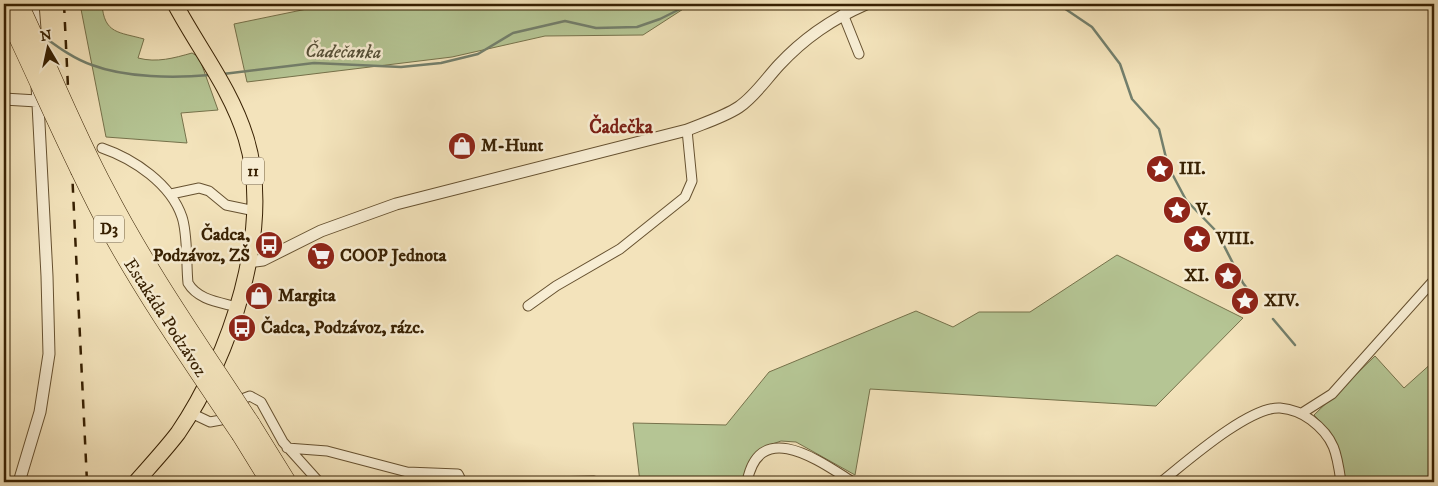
<svg xmlns="http://www.w3.org/2000/svg" width="1438" height="486" viewBox="0 0 1438 486" font-family="'IM FELL DW Pica',serif">
  <style>
    .green { fill: #b5c594; stroke: #76724b }
    .lines { fill: none; stroke-linecap: round; stroke-linejoin: round }
    .stream { stroke: #737f6c; stroke-width: 2.5 }
    .minor-casing { stroke: #665130; stroke-width: 11 }
    .tertiary-casing { stroke: #665130; stroke-width: 13 }
    .primary-casing { stroke: #372002; stroke-width: 17 }
    .motorway-casing { stroke: #372002; stroke-width: 19 }
    .minor { stroke: #f7edd3; stroke-width: 9 }
    .tertiary { stroke: #f7edd3; stroke-width: 11 }
    .primary { stroke: #f3e3bb; stroke-width: 15 }
    .motorway { stroke: #f3e3bb; stroke-width: 18 }
    .rail { stroke: #372002; stroke-width: 2.5; stroke-dasharray: 9 9; stroke-linecap: butt }
    .motorway-bridge-casing { stroke: #372002; stroke-width: 19; stroke-linecap: butt }
    .motorway-bridge { stroke: #f3e3bb; stroke-width: 18 }
    .labels { text-anchor: middle; dominant-baseline: central; stroke-width: 5; stroke-linejoin: round; paint-order: stroke }
    .shield { fill: #f7edd3; stroke: #715e41; stroke-width: 1 }
    .shield-label { font-size: 16px; font-weight: bold; fill: #372002 }
    .poi-label { font-size: 18px; font-weight: bold; fill: #372002; stroke: #f7edd3; text-anchor: start }
    .street-label { font-size: 18px; fill: #372002; stroke: #f7edd3 }
    .water-label { font-size: 19px; font-style: italic; fill: #554f37; stroke: #f7edd3 }
    .neighbourhood-label { font-size: 19px; font-weight: bold; fill: #7a1f14; stroke: #f7edd3 }
  </style>
  <rect width="100%" height="100%" fill="#f3e3bb"/>
  <filter id="stains"><feTurbulence type="fractalNoise" baseFrequency=".004" numOctaves="4"/><feColorMatrix values="0 0 0 0 .2 0 0 0 0 .09 0 0 0 0 .02 0 0 0 .5 -.17"/></filter>
  <radialGradient id="worn" r=".72"><stop offset=".6" stop-color="#630" stop-opacity="0"/><stop offset="1" stop-color="#630" stop-opacity=".3"/></radialGradient>
  <!-- green -->
  <path class="green" d="M80,4H102C104,34 119,32 144,39L138,58C157,63 174,58 192,53L199,57L218,110L181,113L187,143L106,137Z
    M331,4H691L643,35L545,36L452,57L247,82L234,24Z
    M1117,255L1243,318L1156,406L870,389L855,475L796,442L781,441L764,447L748,464L743,482H640L633,423L726,425L769,372L916,311L953,327L979,312H1030Z
    M1375,356L1404,388L1434,361V482H1346C1340,452 1337,437 1314,415Z"/>
  <g class="lines">
    <!-- stream -->
    <path class="stream" d="M1058,4L1092,27L1120,64L1132,99L1159,129L1168,166L1186,200L1217,232L1243,283L1252,295
      M43,36C58,47 74,59 92,65C126,78 175,78 210,75
      M223,74L314,63L401,67L441,63L478,54L513,33L565,21L596,28L637,27L660,19L690,4
      M1273,319L1295,345"/>
    <defs>
      <path id="minor" d="M843,14L859,54
        M102,148C134,159 171,184 182,217C188,235 186,264 188,283C198,300 219,302 237,307
        M171,194L199,188L209,191L226,205L255,211
        M528,306L556,286L620,249L685,197L692,181L687,130
        M234,402L250,396L261,402L283,442L319,482
        M191,413L210,422L221,420L226,412
        M1302,413L1332,394L1434,280
        M287,448L327,451L407,472L458,474L462,482
        M544,482L594,481
        M747,482C760,416 822,463 853,482
        M1161,482C1185,463 1249,406 1280,408C1291,409 1302,413 1311,420C1335,438 1337,454 1341,482"/>
      <path id="tertiary" d="M33,4L35,29
        M4,99L37,101
        M248,262L263,260L321,231L396,204L687,130C704,123 724,117 739,107C755,96 766,79 779,65C805,37 832,19 866,4
        M19,482L40,412L49,354L47,276L37,85"/>
      <path id="primary" d="M136,482C150,466 165,450 178,433C230,357 274,229 246,138C231,89 199,49 175,4"/>
      <path id="motorway" d="M251,424L287,482
        M241,435L270,482"/>
    </defs>
    <!-- minor casing -->
    <use href="#minor" class="minor-casing"/>
    <!-- tertiary casing -->
    <use href="#tertiary" class="tertiary-casing"/>
    <!-- primary casing -->
    <use href="#primary" class="primary-casing"/>
    <!-- motorway casing -->
    <use href="#motorway" class="motorway-casing"/>
    <!-- minor -->
    <use href="#minor" class="minor"/>
    <!-- tertiary -->
    <use href="#tertiary" class="tertiary"/>
    <!-- primary -->
    <use href="#primary" class="primary"/>
    <!-- motorway -->
    <use href="#motorway" class="motorway"/>
    <!-- rail -->
    <path class="rail" d="M64,4L87,482"/>
    <defs>
      <path id="motorway-bridge" d="M19,4C48,65 73,129 105,189C147,271 201,347 251,424
        M4,8C40,82 71,158 110,230C149,301 196,368 241,435"/>
    </defs>
    <!-- motorway-bridge casing -->
    <use href="#motorway-bridge" class="motorway-bridge-casing"/>
    <!-- motorway-bridge -->
    <use href="#motorway-bridge" class="motorway-bridge"/>
  </g>
  <!-- icons -->
  <defs>
    <symbol id="shop-disc" viewBox="-11 -11 22 22"><circle r="9.5" fill="#8f2418" stroke="#f7edd3"/><path d="M-5-2.5h2.3a2.7 3.5 0 0 1 5.4 0H5L5.5 6h-11ZM-1.5-2.5h3a1.5 2.3 0 0 0-3 0Z" fill="#fff"/></symbol>
    <symbol id="sight-disc" viewBox="-11 -11 22 22"><circle r="9.5" fill="#8f2418" stroke="#f7edd3"/><path d="M0-6L1.8-2.2L6-1.7L2.9 1.2L3.7 5.4L0 3.3L-3.7 5.4L-2.9 1.2L-6-1.7L-1.8-2.2Z" fill="#fff"/></symbol>
    <symbol id="bus-disc" viewBox="-11 -11 22 22"><circle r="9.5" fill="#8f2418" stroke="#f7edd3"/><path d="M-5-6H5V4H4V6H2V4H-2V6H-4V4H-5ZM-3.5-4V0h7V-4ZM-3.5 1.2v1.5H-2V1.2ZM2 1.2v1.5H3.5V1.2Z" fill="#fff"/></symbol>
    <symbol id="supermarket-disc" viewBox="-11 -11 22 22"><circle r="9.5" fill="#8f2418" stroke="#f7edd3"/><path d="M-6-5.5h2.5l.6 2H6L4.5 2H-2.5L-4.4-4H-6ZM-1.5 3.2a1.3 1.3 0 1 0 .1 0ZM3 3.2a1.3 1.3 0 1 0 .1 0Z" fill="#fff"/></symbol>
  </defs>
  <g fill-rule="evenodd">
    <use href="#shop-disc" x="446" y="130" width="32" height="32"/>
    <use href="#sight-disc" x="1144" y="153" width="32" height="32"/>
    <use href="#sight-disc" x="1161" y="194" width="32" height="32"/>
    <use href="#sight-disc" x="1181" y="223" width="32" height="32"/>
    <use href="#bus-disc" x="253" y="229" width="32" height="32"/>
    <use href="#supermarket-disc" x="305" y="240" width="32" height="32"/>
    <use href="#sight-disc" x="1212" y="260" width="32" height="32"/>
    <use href="#shop-disc" x="243" y="280" width="32" height="32"/>
    <use href="#sight-disc" x="1229" y="285" width="32" height="32"/>
    <use href="#bus-disc" x="226" y="312" width="32" height="32"/>
  </g>
  <g class="labels">
    <!-- shield labels -->
    <g class="shield">
      <rect x="242" y="157.5" width="22" height="27" rx="4"/>
      <rect x="94" y="215.5" width="30" height="27" rx="4"/>
    </g>
    <g class="shield-label">
      <text x="253" y="171">11</text>
      <text x="109" y="229">D3</text>
    </g>
    <!-- poi labels -->
    <g class="poi-label">
      <text x="481" y="146">M-Hunt</text>
      <text x="1179" y="169">III.</text>
      <text x="1196" y="210">V.</text>
      <text x="250" y="235" text-anchor="end">Čadca,<tspan x="250" dy="21">Podzávoz, ZŠ</tspan></text>
      <text x="1216" y="239">VIII.</text>
      <text x="340" y="256">COOP Jednota</text>
      <text x="1209" y="276" text-anchor="end">XI.</text>
      <text x="278" y="296">Margita</text>
      <text x="1264" y="301">XIV.</text>
      <text x="261" y="328">Čadca, Podzávoz, rázc.</text>
    </g>
    <!-- street labels -->
    <g class="street-label">
      <text transform="translate(165 318) rotate(57)">Estakáda Podzávoz</text>
    </g>
    <!-- water labels -->
    <g class="water-label">
      <text transform="translate(343 52) rotate(1)">Čadečanka</text>
    </g>
    <!-- neighbourhood labels -->
    <g class="neighbourhood-label">
      <text x="621" y="127">Čadečka</text>
    </g>
  </g>
  <!-- margin -->
  <rect width="1438" height="486" fill="none" stroke="#f3e3bb" stroke-width="20"/>
  <rect x="5" y="5" width="1428" height="476" fill="none" stroke="#372002" stroke-width="2.5"/>
  <rect x="10" y="10" width="1418" height="466" fill="none" stroke="#372002"/>
  <!-- north arrow -->
  <g transform="translate(48 48) rotate(351)" stroke="#f7edd3" stroke-width="4" paint-order="stroke">
  <path d="M0-4L9 19L0 12L-9 19Z" fill="#372002"/>
  <text y="-8" font-size="14" font-weight="bold" text-anchor="middle" fill="#372002">N</text>
  </g>
  <rect width="100%" height="100%" filter="url(#stains)"/>
  <rect width="100%" height="100%" fill="url(#worn)"/>
</svg>
